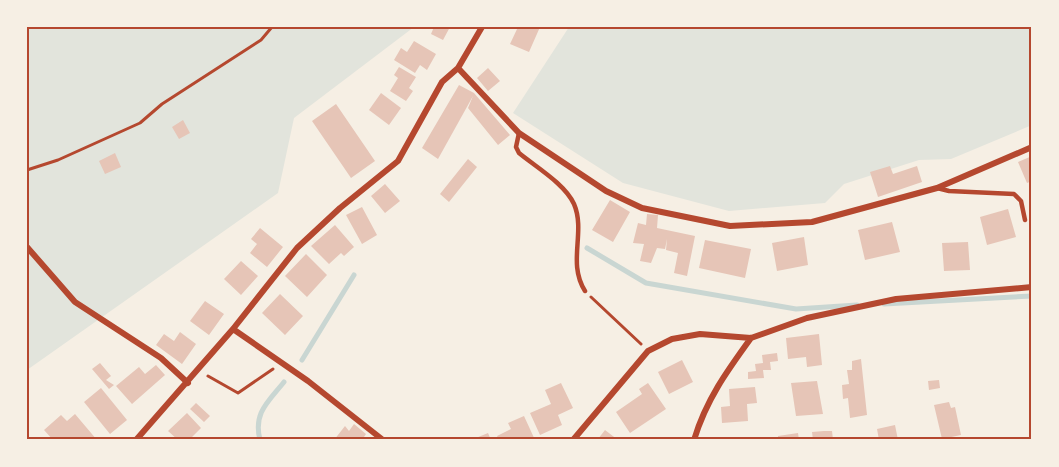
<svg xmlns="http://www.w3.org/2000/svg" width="1059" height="467" viewBox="0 0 1059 467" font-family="Literata,serif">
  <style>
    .green { fill: #e2e4dc }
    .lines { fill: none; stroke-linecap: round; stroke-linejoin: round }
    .stream { stroke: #c9d6d2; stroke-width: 5 }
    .building { fill: #e6c5b7 }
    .path { stroke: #b5482f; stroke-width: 3 }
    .service { stroke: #b5482f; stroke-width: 4.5 }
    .minor { stroke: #b5482f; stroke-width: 6 }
    .neatline { fill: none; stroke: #b5482f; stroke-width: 2 }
  </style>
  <rect width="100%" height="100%" fill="#f6efe4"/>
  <!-- green -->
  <path class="green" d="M27,27H414L294,118L278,193L27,370Z
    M569,27H1032V125L951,159L919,160L844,184L825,203L729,211L623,183L513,113Z"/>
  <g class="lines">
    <!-- stream -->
    <path class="stream" d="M587,248L646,283L796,309L857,305
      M884,304L1032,296
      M302,360L354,275
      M260,440C253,413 268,402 284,382"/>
  </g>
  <!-- building -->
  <path class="building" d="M434,27H450L443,40L431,34Z
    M518,27H540L529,52L510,44Z
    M414,41L436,54L427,70L420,65L415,73L394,60L401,48L407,52Z
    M399,67L416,77L409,88L413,91L406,101L390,91L398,78L394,75Z
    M488,68L500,81L488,91L477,78Z
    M459,85L474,93L510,135L498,145L468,108L473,96L438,159L422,148Z
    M381,93L401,108L389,125L369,110Z
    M336,104L375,161L351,178L312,121Z
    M183,120L190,133L179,139L172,127Z
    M115,153L121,167L105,174L99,161Z
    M1032,156V181L1027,183L1018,162Z
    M468,159L477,167L449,202L440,194Z
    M890,166L893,174L917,166L922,182L878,197L870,172Z
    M385,184L400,201L385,213L371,196Z
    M610,200L630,212L613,242L592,230Z
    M362,207L377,235L362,244L346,215Z
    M1008,209L1016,237L987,245L980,217Z
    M647,214L658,215L657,228L695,236L687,276L674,273L678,253L666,250L667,239L665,249L657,248L651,263L640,261L644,244L633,243L638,223L646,225Z
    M892,222L900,252L865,260L858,230Z
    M335,225L354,247L344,256L341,253L329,264L311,246Z
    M260,228L283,247L267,267L250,253L257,244L251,239Z
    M804,237L808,265L777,271L772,243Z
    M705,240L751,249L745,278L699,268Z
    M968,242L970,270L944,271L942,243Z
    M306,254L327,275L307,297L285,276Z
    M241,261L258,276L241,295L224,279Z
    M280,294L303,316L285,335L262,313Z
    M205,301L224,314L209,335L190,321Z
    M180,332L196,344L182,364L156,345L164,334L174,341Z
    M819,334L822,365L807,367L806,357L788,359L786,338Z
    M777,353L778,361L770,362L771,370H763L764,378L748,379V372L756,371L755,364L763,363L762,355Z
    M861,359L867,415L850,418L848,398L843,399L842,385L849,384L847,370H852V361Z
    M682,360L693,382L669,394L658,372Z
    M100,363L111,376L106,380L114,385L109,389L92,369Z
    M156,365L165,375L132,404L116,386L139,367L145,374Z
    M939,380L940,388L929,390L928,381Z
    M817,381L823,414L796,416L791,383Z
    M561,383L573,408L558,415L562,425L540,435L530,413L551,404L545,390Z
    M648,383L666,409L630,433L616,412L642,394L639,389Z
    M755,387L757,403L747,404L748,421L722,423L721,407L730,406L729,389Z
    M101,388L127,420L110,434L84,402Z
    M949,402L951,408L955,407L961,435L942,439L934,405Z
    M196,403L210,416L204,422L190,409Z
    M187,413L201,428L189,440H178L168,431Z
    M75,414L97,440H53L44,430L61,415L67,421Z
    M524,416L535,440H499L497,436L511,429L508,423Z
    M354,424L366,434L362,440H334L345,426L349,431Z
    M895,425L898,440H879L877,429Z
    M605,430L618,440H592L595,437L598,439Z
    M824,431H832L833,440H813L812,432Z
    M488,433L491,440H471Z
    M798,433L799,440H778V436Z"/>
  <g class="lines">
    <!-- path -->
    <path class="path" d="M27,170L58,160L140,123L162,104L261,40L272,27
      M591,297L641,344
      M208,376L238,393L273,369"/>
    <!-- service -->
    <path class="service" d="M519,133L516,147L519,153C536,167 565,184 574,204C586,232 567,263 585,291
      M937,188L949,191L1014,194L1021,201L1025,220"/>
    <!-- minor -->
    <path class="minor" d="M458,68L519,133L606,191L642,208L730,226L812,222L937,188L1032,147
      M27,247L75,302L161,358L188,383
      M233,329L308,381L383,440
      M136,440L233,329L297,248L340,208L398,161L442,82L458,68L482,27
      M573,440L648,351L672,339L700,334L751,338L807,318L896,299L1032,287
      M694,440C706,400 727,371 751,338"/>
  </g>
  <!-- border -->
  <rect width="1059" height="467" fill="none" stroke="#f6efe4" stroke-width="57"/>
  <rect x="28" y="28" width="1002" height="410" class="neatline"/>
</svg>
